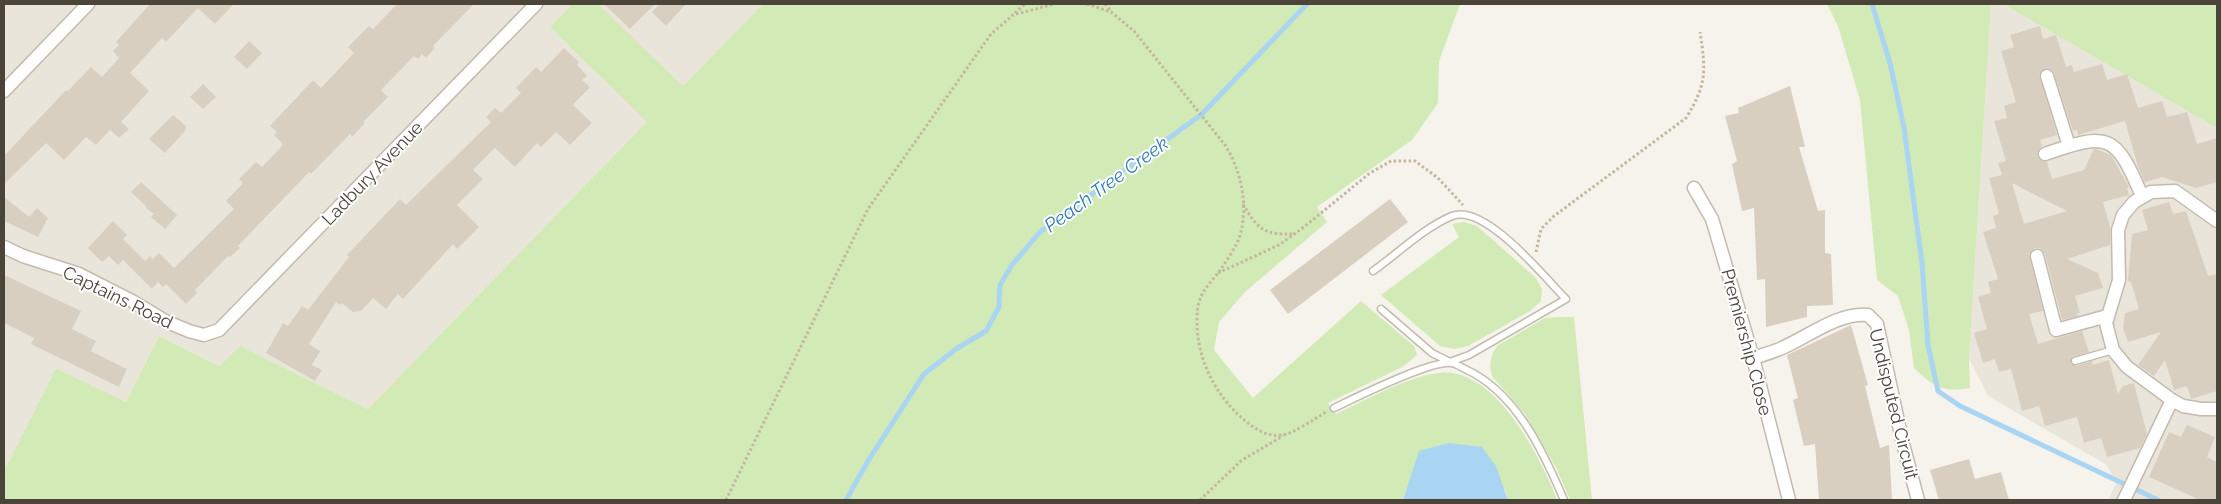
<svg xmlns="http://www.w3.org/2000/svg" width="2221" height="504" viewBox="0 0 2221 504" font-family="Raleway,sans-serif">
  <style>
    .residential { fill: #eae5da }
    .green { fill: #d2eab5 }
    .water { fill: #a9d4f2 }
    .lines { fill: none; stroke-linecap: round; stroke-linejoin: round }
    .stream { stroke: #a9d4f2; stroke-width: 5 }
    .building { fill: #d8cfc1; fill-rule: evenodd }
    .service-casing { stroke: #c2bbae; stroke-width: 9 }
    .minor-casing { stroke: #c2bbae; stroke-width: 15 }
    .path { stroke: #c4b79f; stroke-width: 3; stroke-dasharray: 2.5 2.5; stroke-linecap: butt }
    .service { stroke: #fff; stroke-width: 6 }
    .minor { stroke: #fff; stroke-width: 12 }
    .labels { text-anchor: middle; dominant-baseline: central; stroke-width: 4; stroke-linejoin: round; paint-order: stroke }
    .street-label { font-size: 18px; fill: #4b4439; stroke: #fff }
    .water-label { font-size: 19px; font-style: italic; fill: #2e7ab2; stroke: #fff }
  </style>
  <rect width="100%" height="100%" fill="#f6f3ec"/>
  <!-- residential -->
  <path class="residential" d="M4,4H763L368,409L240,346L219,366L159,336L126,402L56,368L4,471Z
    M1991,4H2003L2217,128V500H2108L2116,484L2107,465L1988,396L1969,359Z"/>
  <!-- green -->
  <path class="green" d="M573,4H598L683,86L763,4H1460L1439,61L1438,103L1412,140L1317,207L1327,222L1245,292L1219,322L1214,350L1253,398L1361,301L1414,346L1417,355L1404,366L1328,403L1336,414C1369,399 1403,378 1439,373C1494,365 1541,458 1557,500H1508L1505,489L1419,452L1403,500H4V471L56,368L126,402L159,336L219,366L240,346L368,409L647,122L550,27Z
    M1827,4H1991L1969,359L1970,388C1942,393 1934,387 1914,368L1909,330L1898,296L1877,280L1860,100L1838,26Z
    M2003,4H2217V128Z
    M1464,222L1477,226L1536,278L1542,289L1541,301L1530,311L1468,346L1454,349L1440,346L1381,295L1459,237L1452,224Z
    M1558,317H1574L1592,500H1570L1557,469L1544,447L1525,414L1492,376L1490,365L1492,355L1497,346L1545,318Z"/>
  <!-- water -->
  <path class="water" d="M1449,443L1482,447L1496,466L1508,500H1403L1419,451Z"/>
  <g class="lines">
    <!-- stream -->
    <path class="stream" d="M1872,4L1890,63L1904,128L1922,263L1928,345L1938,391L1960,406L2158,500
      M846,500L868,461L924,374L956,349L986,331L999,307L1000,285L1012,265L1040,232L1202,114L1307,4"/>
  </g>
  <!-- building -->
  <path class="building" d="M150,4H234L215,24L198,8L166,42L162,38L130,73L149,91L121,122L129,129L119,138L110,130L96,145L86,137L64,160L46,143L4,184V156L66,90L68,91L91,67L102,77L119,58L113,51L119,45L116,42Z
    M397,4H474L433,46L435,48L426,58L422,54L418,59L414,56L381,90L388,97L363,122L365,123L352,137L350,134L311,174L309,172L238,246L240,248L230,257L228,256L195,290L197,293L186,304L166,284L163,287L158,282L152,289L123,260L118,265L109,256L102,262L88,248L113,221L127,235L123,239L145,261L150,256L153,259L159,253L174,268L234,209L226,201L243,183L239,179L256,162L262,167L282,146V143L274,135L277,132L270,126L313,80L321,88L354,53L348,47L369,26L373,29Z
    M604,4H655L630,29Z
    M660,4H686L666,26L652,12Z
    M2040,26L2043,39L2056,35L2066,67L2072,65L2074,72L2102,64L2107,80L2127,74L2138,108L2162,101L2167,117L2187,112L2197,144L2217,138V182L2196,188L2162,177L2145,182L2138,167L2125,121L2078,135L2077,130L2073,131L2053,70L2045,68L2039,74L2057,135L2040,140L2042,146L2039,149L2037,156L2040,160L2047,162L2052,179L2084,170L2094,149H2096L2111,155L2129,187L2127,188L2129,195L2103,202L2110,227V245L2067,259L2098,273L2103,288L2075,296L2080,313H2077L2078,316L2062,320L2045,254L2040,248H2035L2029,254L2043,311L2029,314L2038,344L2082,331L2089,352L2072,357L2071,364L2076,366L2092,361L2093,365L2109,360L2118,394L2123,386L2134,383L2147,434L2140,448L2107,457L2101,438L2084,443L2077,417L2045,426L2039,406L2022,411L2011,369L1999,372L1995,359L1983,363L1974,333L1987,329L1978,297L1991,293L1988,282L1998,279L1983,232L1996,228L1993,216L1999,214L1989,178L2002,175L1998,163L2006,161L1994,121L2007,118L2004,106L2016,102L2001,51L2014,47L2010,35ZM2012,183L2067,211L2024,224Z
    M249,41L262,53L247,69L234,57Z
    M564,48L579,62L577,65L587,76L582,80L590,87L573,105L592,123L570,145L556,132L541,147L537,143L515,167L495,148L473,170L483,179L457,205L479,227L457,249L453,244L403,299L398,294L386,309L373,298L361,311L353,312L342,303L340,305L336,302L309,344L320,351L312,365L322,370L315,381L266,353L283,323L288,326L302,306L308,310L349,257L347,255L400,199L406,205L491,122L486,117L495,108L501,113L521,93L516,88L536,67L541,72Z
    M203,84L216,97L203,109L190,97Z
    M1790,86L1805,147H1799L1818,211L1825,210V253L1831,254L1833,305L1807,306V317L1766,327L1765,279L1757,280L1754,208L1742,211L1732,164L1737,161L1725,116L1739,113L1738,108Z
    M173,115L186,126L185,131L165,153L149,139Z
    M141,182L177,215L165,229L151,217L154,214L145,207L146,206L131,192Z
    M4,197L29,217L37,208L48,218L38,237L4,221Z
    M1390,199L1408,222L1288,314L1270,290Z
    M2169,202L2173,214L2186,211L2208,276L2217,274V391L2191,399L2187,386L2174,390L2165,360L2154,376L2138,365L2161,332L2128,342L2123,328L2125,313L2139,309L2131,282L2128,281L2132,234L2148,230L2142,210Z
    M4,275L81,311L72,329L96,341L91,351L127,369L119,387L31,344L34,338L4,323Z
    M1851,325L1868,385L1865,386L1880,448L1889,445L1892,500H1819L1815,444L1804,446L1793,400L1798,398L1787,355Z
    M2187,425L2215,437L2207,457L2217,462V500H2200L2149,477L2169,432L2181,437Z
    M1969,459L1975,479L2001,472L2009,500H1939L1930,470Z"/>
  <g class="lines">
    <defs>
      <path id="service" d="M1373,271C1397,254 1425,227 1452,216C1485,203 1545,278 1566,299L1469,355L1450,362L1432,353L1381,309
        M2075,361L2113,350
        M1334,408C1355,398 1431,360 1451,363C1455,363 1461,367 1465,369C1516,392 1543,451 1564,500"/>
      <path id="minor" d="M2047,76L2069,146
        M4,91L88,4
        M2045,154C2109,132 2115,133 2142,196
        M1694,188L1712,219L1753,358L1789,500
        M2217,221L2175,191L2151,192L2134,202L2123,215L2118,230L2119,280L2106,323L2113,350L2127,367L2172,400L2183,406L2201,409H2217
        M4,247L23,256L79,274L132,301L165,321L189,331L204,335L219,330L536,4
        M2037,256L2056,330L2107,316
        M1753,358C1762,355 1773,352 1782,348C1809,336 1839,312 1868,315L1877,324L1903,444L1918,500
        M2124,500L2172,400"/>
    </defs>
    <!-- service casing -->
    <use href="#service" class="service-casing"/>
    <!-- minor casing -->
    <use href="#minor" class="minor-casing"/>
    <!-- path -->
    <path class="path" d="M1087,4L1111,12L1134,31L1225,145C1241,170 1248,203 1241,232C1238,245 1228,258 1221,269C1208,287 1197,293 1197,318C1196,359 1216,398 1248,423C1258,431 1269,437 1282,435C1293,434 1316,418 1326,412
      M1105,4L1111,11
      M1015,13L1025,4
      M1243,204C1258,230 1264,235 1295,234
      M1536,252L1541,229L1554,216L1686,118C1707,84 1706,71 1700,32
      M1218,273L1279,245L1304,227L1370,173L1391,161H1415L1438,178L1463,205
      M726,500L868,209L991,34L1013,15L1054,4
      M1200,500L1242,460L1283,436"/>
    <!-- service -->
    <use href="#service" class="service"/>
    <!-- minor -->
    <use href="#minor" class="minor"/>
  </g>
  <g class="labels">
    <!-- street labels -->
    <g class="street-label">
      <text transform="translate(372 173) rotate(-46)">Ladbury Avenue</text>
      <text transform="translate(118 297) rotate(26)">Captains Road</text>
      <text transform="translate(1747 342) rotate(75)">Premiership Close</text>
      <text transform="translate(1894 404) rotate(76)">Undisputed Circuit</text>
    </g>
    <!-- water labels -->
    <g class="water-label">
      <text transform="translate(1106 184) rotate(-36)">Peach Tree Creek</text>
    </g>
  </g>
  <!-- border -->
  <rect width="2221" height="504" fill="none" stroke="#4b4439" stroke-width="10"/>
</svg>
